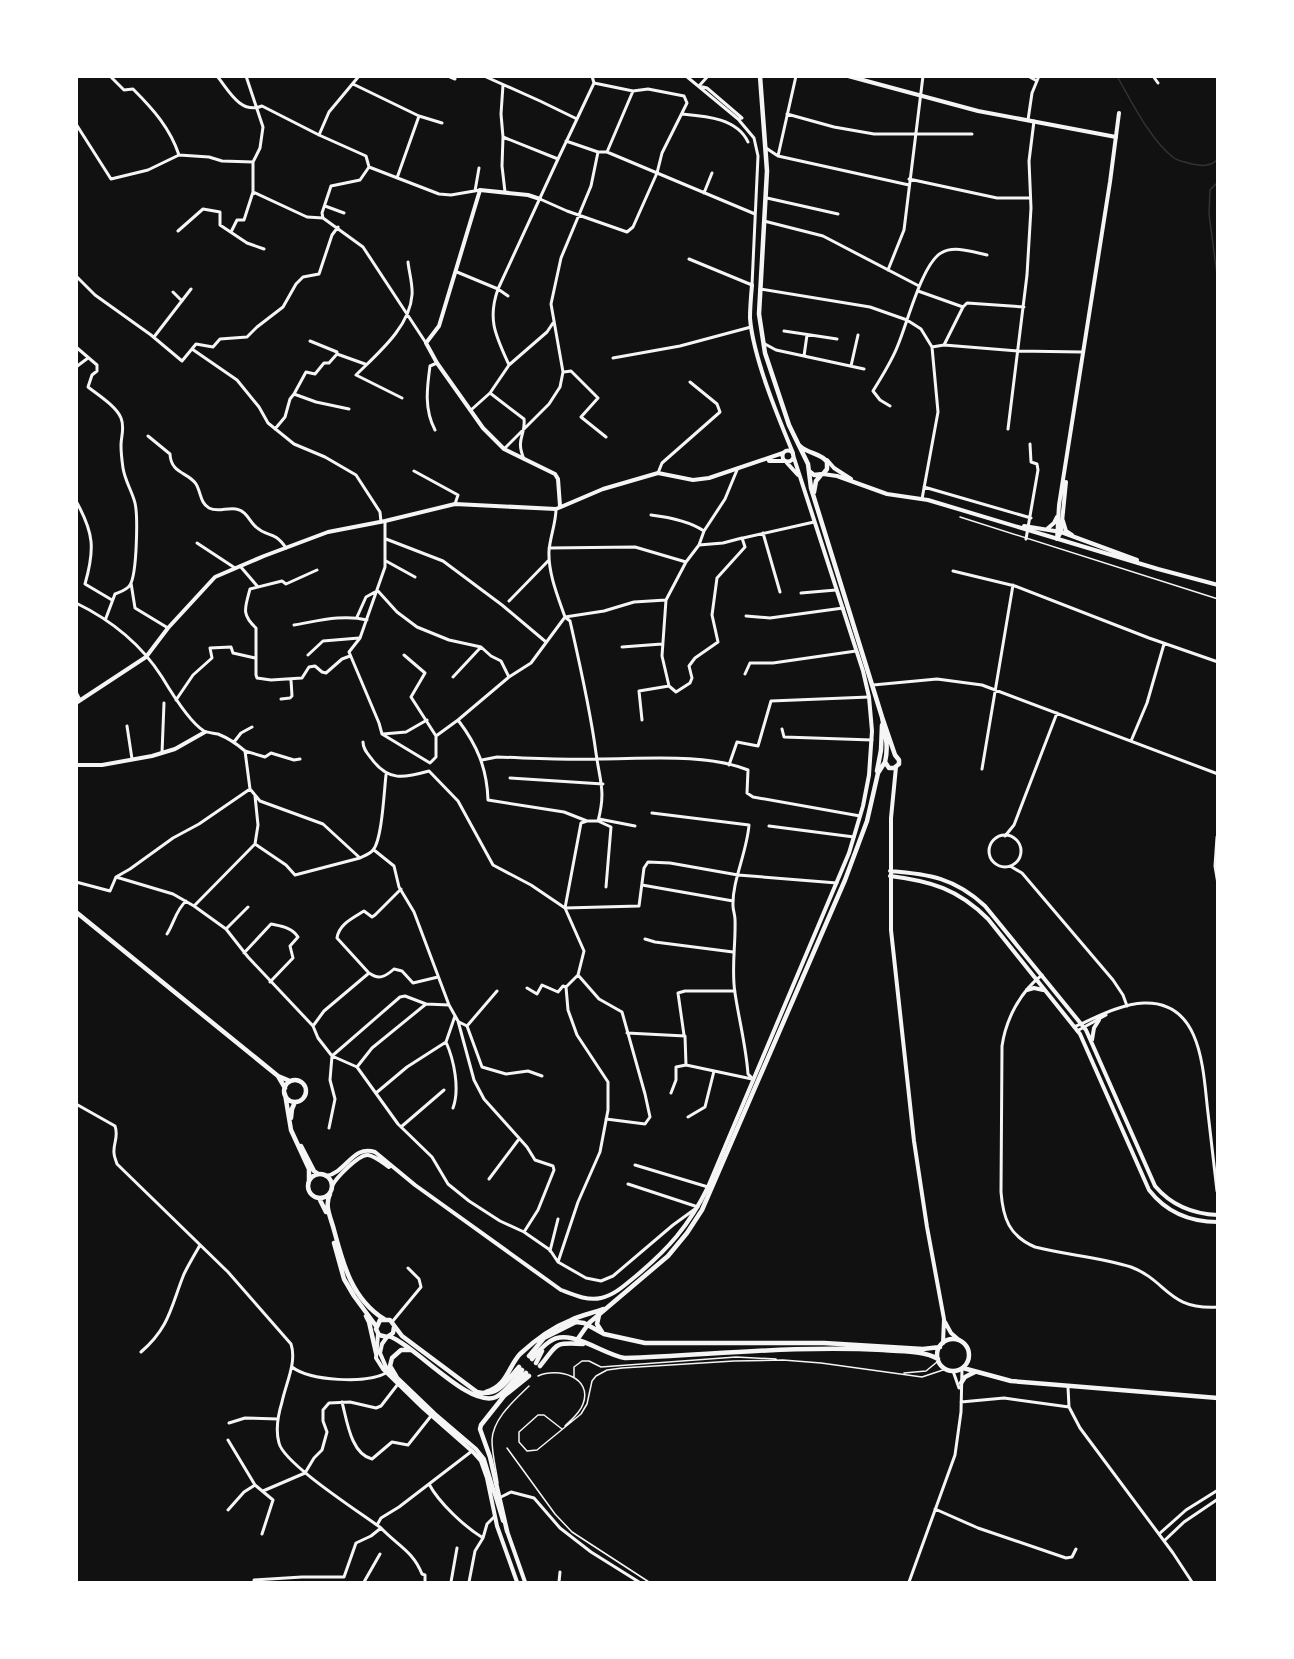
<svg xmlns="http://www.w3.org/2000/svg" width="1294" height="1659" viewBox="0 0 1294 1659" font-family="Overpass,sans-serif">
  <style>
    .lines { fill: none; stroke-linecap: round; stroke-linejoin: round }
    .stream { stroke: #333; stroke-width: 1.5 }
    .service { stroke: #f5f5f5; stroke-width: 1.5 }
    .minor { stroke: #f5f5f5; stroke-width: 3 }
    .tertiary { stroke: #f5f5f5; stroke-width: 4 }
    .secondary { stroke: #f5f5f5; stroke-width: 4 }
    .trunk { stroke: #f5f5f5; stroke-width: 4.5 }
  </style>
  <rect width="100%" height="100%" fill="#111"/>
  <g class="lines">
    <!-- stream -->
    <path class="stream" d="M1117,76C1131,101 1151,141 1174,158C1178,161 1186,162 1192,164C1202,166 1210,167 1218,159
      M1218,182L1210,190L1209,214L1218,282"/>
    <!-- service -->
    <path class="service" d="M960,517L1218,599
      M904,1373L926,1371L937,1362
      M538,1376C558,1367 593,1377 583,1404C580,1413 571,1420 565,1426
      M574,1377V1367L582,1361H589L601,1367L736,1357L776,1359
      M562,1429L544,1415H538L519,1432V1442L527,1451L537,1450L581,1414L587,1404L592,1381L596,1376L607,1370L622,1368L734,1361L783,1360L821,1363L922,1377L946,1369
      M507,1448L555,1514L572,1532L649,1582
      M498,1483C496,1469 492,1454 492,1440C493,1418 515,1400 529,1386"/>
    <!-- minor -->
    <path class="minor" d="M110,76L124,90L133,89C153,109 170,128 179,155
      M217,76C228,89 240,115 262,106L319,135L366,156L369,167L439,194L451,195L480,190
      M448,76L455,79
      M484,76L540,101L577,119L594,83L592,76
      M686,76L738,119L742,118L707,88L699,86
      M1028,76L1037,81
      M1153,76L1158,83
      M353,84L419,116L442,123
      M503,85L501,114L503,137L558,159L577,119
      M699,86L708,76
      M682,114C705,116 737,118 748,142
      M787,114L834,127L874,134H972
      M1028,120L1032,93L1039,76
      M76,124L111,179L148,170L179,155L209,157L222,161L253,162
      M319,135L329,112L359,76
      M503,137L502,166L505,192
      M566,141L598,152H607L755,214
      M766,148L778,156L909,185
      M607,152L633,91
      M778,156L796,76
      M397,178L419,116
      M909,179L997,198H1030
      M475,191L479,168
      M253,192L307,217L323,218L363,247L426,343
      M704,193L712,173
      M767,198L838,214
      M540,199L567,211L627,232L633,227L657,173L662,153L687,103L684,96L648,89L633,91L594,83
      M325,206L344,213
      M323,218L322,213L331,186L360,180L369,167
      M764,221L823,236L919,286
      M178,231L203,209L220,212V225L247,243L264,249
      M231,232L237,220H244L253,192V162L260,148L263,127L246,76
      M689,259L752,285L758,156L754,138L738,119
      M888,270L904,230L923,76
      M457,272L498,289L508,296
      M76,276L95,295L151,335L182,361L196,344L213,347L220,339L247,337L257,327L283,307L296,284L303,277L319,274L332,235L338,227
      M760,289L870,307L907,320L921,329L932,347L938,412L922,499
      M918,291L963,307
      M173,292L182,301
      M784,331L837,339
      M154,337L191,289
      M310,341L337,352V354L365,364
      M765,344L776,350L864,369
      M944,345L963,307L967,303L1024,307
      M76,347L97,365V371L92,375L88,387C98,395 116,406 121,418C125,428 121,436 121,445C121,453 122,461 123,468C125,481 132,491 135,503C138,516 137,574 130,585C127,590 120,592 115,594L106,618
      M932,347L944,345L1018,351L1082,352
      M192,349L237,380L259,407L268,423L294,444L325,457L356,475L380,512L381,522
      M804,356L807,335
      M613,358L680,346L751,327
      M509,365C496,336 487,320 498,289L558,159
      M851,366L858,335
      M76,367L88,358
      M564,372L571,371L598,398L581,417L606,437
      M490,393L524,419C526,436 515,438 524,459
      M294,394L306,372L315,374L324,363H329L337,354
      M402,398L356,375C377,354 410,327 412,295C413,285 409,272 408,262
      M890,406L880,400L873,391C882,376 892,361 898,345C907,324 922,264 941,253C954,245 973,252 987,255
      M471,410L490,393L509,365L547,332L553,323
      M275,429L285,417L290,399L294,394L316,402L349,409
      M1008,429L1027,275L1031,208L1029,161L1034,121
      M435,430C424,409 427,388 430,366L437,363
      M148,436L170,454C171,474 188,472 196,484C201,492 200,503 209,508C218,513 227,507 236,509C247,511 249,521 256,527C268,538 274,530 286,548
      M504,449L549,404L560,387L563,372L551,304L561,258L591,186L598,152
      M414,471L458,495L455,504
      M658,473L662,463L720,412L717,404L690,382
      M924,487L1031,518
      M76,501C94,533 95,549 85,584L112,600
      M556,509C556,523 550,537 549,551C548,573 558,597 565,617L570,621C580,665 590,708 596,753C600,782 606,791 598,821H587L581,823L565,908L584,951L578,975L566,987L568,1010L577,1035L608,1082V1110L600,1152L578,1202L558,1262
      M651,515C668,517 689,521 704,531
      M763,533L780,592
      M743,538L814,522
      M386,539L443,561L502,605L546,642
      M1026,539L1038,470L1037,464L1031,462L1030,444
      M197,543L235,568
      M699,545L723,543L742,538L745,547L717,578L712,615L718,642L695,658L689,666L692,678L690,683L676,692L669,686L662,656L666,600L686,562L699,545L704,531L725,499L737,470
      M549,548L635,547L686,562
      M386,561L415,577
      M240,566L258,587
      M317,570L286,584L282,581L250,589C245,608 241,614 256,628V675L257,678L271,680L302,678L309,667L315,666L322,672L326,673L342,659L350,656
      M953,571L1015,586L1149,638L1218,662
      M131,583L135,608L168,628
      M378,591L397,612L417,627L449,640L481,647L491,656L501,661L509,677
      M801,593L836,590
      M509,601L549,560
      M76,603C111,620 141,644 162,677C171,692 189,722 204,731C208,733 214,733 218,734C228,738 237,744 245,751L250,789L260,801L323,824L360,858C364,856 370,854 373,850C382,840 384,792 386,775
      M746,616L770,618L843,608
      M357,617L366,597L375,592
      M294,625C318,621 343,614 367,620
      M622,647L662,644
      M308,655L323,641L359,638
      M404,655L425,673L411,697L436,736
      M745,674L750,663H773L856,651
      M453,677L481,647
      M873,685L937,679L982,685L1218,774
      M76,692L80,700
      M281,699L290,698L292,696L291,680
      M176,700L193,675L212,658L210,648L231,647L233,653L255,658
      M458,720C477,745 487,768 488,800L564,812L587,821
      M642,720L639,691L669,686
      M127,726L132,759
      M782,729L784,737L872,740
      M382,734L430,763L436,757V736L458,720L509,677L531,663L565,617L604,611L634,602L666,600
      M382,734L379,723L349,652L360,638L385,567V521
      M383,734L406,732L427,720
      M1131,741L1147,703L1164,644
      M234,742L241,733L252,727
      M363,742C363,749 367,753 371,758C388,782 404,778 429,771L458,801L493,865L531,885L565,908L639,906L644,868L648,862L670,863L738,875L837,883
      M245,751L265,757L271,753L294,760L300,759
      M162,753L164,703
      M482,760L497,757C531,758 564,760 598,759C643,759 706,753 748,770L747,793L753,797L860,816
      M729,765L737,742L758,746L771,701L869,697
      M982,769L1013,585
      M510,778L603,784
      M255,796L258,825L255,844L286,865L295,875L360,858
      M652,813L749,825C747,852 732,881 733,906C733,910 735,915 735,919C736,944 731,968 735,993C739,1020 746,1046 748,1074L753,1079
      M599,819L635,826
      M598,821L611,827L606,887
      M769,826L854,837
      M989 851a16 16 0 1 1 32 0a16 16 0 1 1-32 0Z
      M1005,836L1014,825L1057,713
      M1217,837L1215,866L1218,884
      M374,850L394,866L399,887L414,912L449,1005L458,1021L474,1080L484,1099L527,1147L535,1160L553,1166L554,1170L538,1210L524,1232L550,1250L558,1262L586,1278L601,1281L613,1276L673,1225L695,1209
      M1010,866L1022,873L1113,980L1123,995L1127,1006
      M116,877L130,869L173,838L199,824L250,789
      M76,882L110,891L116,877L173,894L194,906L226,929L248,957L313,1026L318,1038L332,1056L357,1067L398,1124L432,1157L448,1184L469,1201L500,1221L524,1232
      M642,885L733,901
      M194,906L255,844
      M226,929L248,907
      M167,934C174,923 176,910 186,901
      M645,939L655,942L733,952
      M244,953L271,924C280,926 292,927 298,937L290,946L293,958L270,982
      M368,972L337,938C339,924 353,918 364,911L372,917L375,915L401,889
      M578,975L599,999L622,1012L645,1094L650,1117L645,1124L606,1119
      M1042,975C1020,992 1006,1019 1002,1046L1001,1192C1003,1218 1009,1236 1035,1247C1066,1255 1100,1257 1131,1267C1168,1281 1167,1310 1218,1307
      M527,988L537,994L542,985L558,992L563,986L566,987
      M459,1022L467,1026L482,1067L506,1074L528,1071L542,1076
      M313,1026L324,1011L369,973C379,980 385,977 394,969L402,971L413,983L438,977
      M467,1026L497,991
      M1074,1027C1095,1018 1120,1004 1144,1003C1203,1001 1203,1072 1208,1113C1211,1139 1214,1165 1217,1191
      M1077,1031L1106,1015
      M627,1033L685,1036L686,1065L752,1079
      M684,1035L678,993L685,991H735
      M446,1042C454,1060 460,1089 453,1108
      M357,1067L372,1048L426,1004
      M376,1093L407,1067L446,1042L455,1016
      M671,1093L676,1080V1067L686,1065
      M76,1104L115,1126C119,1137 113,1143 114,1153C114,1157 116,1160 117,1164L228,1272L291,1344C297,1362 286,1383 282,1402C278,1415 275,1429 279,1443C284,1464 361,1513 381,1528C397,1545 413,1551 422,1574L425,1575V1582
      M688,1117L705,1107L714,1071
      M401,1127L444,1090
      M329,1128L335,1099L330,1080L332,1056L400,997L405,996L426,1004L449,1005
      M635,1165L708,1187
      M489,1179L519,1139
      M628,1184L698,1207
      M550,1251L558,1219
      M392,1322L421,1287L419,1279L408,1268
      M141,1352C170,1327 171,1306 184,1274C189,1264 195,1254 200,1245
      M292,1367C310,1381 367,1384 386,1373
      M953,1371L959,1388
      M1068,1387L1069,1407L1080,1428L1173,1553L1192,1582
      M342,1402C347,1421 351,1454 372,1459L392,1442L408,1445L431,1416
      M961,1402L1004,1398L1069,1407
      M229,1423L245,1418L278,1419
      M228,1440L255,1485L273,1500L262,1534
      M429,1484C439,1503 465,1527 483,1538
      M263,1491L305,1473L314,1458L322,1450L327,1432L323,1421V1410L329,1403L350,1402L376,1408L381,1406L398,1384
      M501,1497L511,1492L534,1498L560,1528L591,1552L639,1582
      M935,1509L978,1528L1066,1558L1072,1557L1076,1549
      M228,1510L244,1492L255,1485
      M377,1525L381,1518L399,1507L472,1451
      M1159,1534L1186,1510L1218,1490
      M1164,1541L1184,1522L1218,1499
      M254,1582V1580L302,1577H344L356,1543L371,1536L381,1528
      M364,1582L380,1554
      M451,1582L457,1548
      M469,1582L475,1551L483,1538L487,1524L495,1516
      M559,1582L560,1572
      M909,1582L955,1455L961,1412L962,1369"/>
    <!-- tertiary -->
    <path class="tertiary" d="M848,76L978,111L1116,137
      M540,199L528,195L480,190L439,326L426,343L437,363L483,428L504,449L555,474L558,479L560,506
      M752,285C751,296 750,307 750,318C753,357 778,417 793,453
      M782.5 456a5.5 5.5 0 1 1 11 0a5.5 5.5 0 1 1-11 0Z
      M827,460L834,468L851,479
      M769,461H785
      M787,463L798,475
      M823,474L837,476L887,494L928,500L1158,569L1218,585
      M1063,521L1066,531L1072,535
      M1024,526L1061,532L1137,560
      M1047,529L1054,523L1057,517
      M76,703L146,657L168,628L215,577L264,556L328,532L385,521L455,504L556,509L603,489L658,473L693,480L709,478L783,453
      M76,765H102L152,756L175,749L205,732
      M896,767L891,818V930L914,1141L927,1227L944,1319L943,1343
      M890,871C929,874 955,878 985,906L1086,1030L1155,1186C1171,1205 1193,1214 1218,1215
      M890,876C931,881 958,889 988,919L1080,1034L1149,1190C1166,1212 1190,1222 1218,1222
      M1027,990L1034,988L1043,990
      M1092,1040L1094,1028L1099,1020
      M326,1176C346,1173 353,1144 375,1152L415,1185L561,1290C574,1295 587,1301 601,1298C615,1295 626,1284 636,1276C668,1249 689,1226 708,1187L849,853L863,806L869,775L872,731L869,697L863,671L793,455
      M332,1186C336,1178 359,1154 368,1155C375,1156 383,1163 389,1167
      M945,1322L951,1333L959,1340"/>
    <!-- secondary -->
    <path class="secondary" d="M1057,539L1059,505L1110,182L1119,113
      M1057,539L1061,532L1066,482
      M378,1334L376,1358L383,1369L423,1408L473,1452L481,1461L487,1478L497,1526L517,1582
      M387,1337L382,1344L380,1353L386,1367L435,1414L476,1449L484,1459L503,1521
      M507,1531L525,1582"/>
    <!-- trunk -->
    <path class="trunk" d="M760,76L767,171L759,314L765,353L789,425L808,464L811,488L882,717C885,733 889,746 885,762L889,768H894L899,764V760L895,755L882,717
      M800,446C808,454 821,453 827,462V469L823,474L814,475L809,471
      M814,492L816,481L821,475
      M877,771L881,750L882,725
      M76,912L278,1076
      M284 1091a11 11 0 1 1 22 0a11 11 0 1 1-22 0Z
      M285,1088L278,1076L290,1081
      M285,1094L291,1130L309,1169V1181
      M291,1118L292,1109L295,1102
      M301,1146L314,1171L318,1174
      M308 1186a12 12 0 1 1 24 0a12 12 0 1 1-24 0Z
      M330,1194C324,1206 331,1218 334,1230C343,1264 352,1299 384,1319
      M319,1198L326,1212
      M334,1243L344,1279L354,1296L376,1326
      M599,1315L597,1324L602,1332
      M366,1316L369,1322L376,1353
      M394,1327L393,1333L387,1337L379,1335L376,1329L380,1320H390L402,1336L477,1392C498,1397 506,1382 519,1367
      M389,1336C416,1346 470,1409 496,1397C506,1392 515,1379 522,1370
      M937 1355a16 16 0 1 1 32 0a16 16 0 1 1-32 0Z
      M577,1340L589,1323L668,1256L687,1233L702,1210L845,880L867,821L878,773L885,762
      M529,1356L544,1338L576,1322L584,1323L604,1334L645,1343H824L923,1349L940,1347
      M532,1359C537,1353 543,1346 549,1342C569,1326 603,1355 625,1358C711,1355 797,1345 883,1350C901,1352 922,1350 938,1359
      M536,1363L542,1351
      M540,1366C558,1344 553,1342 583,1344
      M963,1368L1011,1381L1218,1398
      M396,1376L390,1366L392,1358L401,1350H410
      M961,1383L965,1377L975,1372
      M507,1390L526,1373
      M486,1392C507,1386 508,1367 520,1354C534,1341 553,1327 571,1320C582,1315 593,1313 603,1309
      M507,1531L490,1457L480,1429L481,1425L504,1396L529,1376"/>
  </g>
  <!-- border -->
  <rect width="1294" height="1659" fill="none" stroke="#ffffff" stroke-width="156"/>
</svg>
